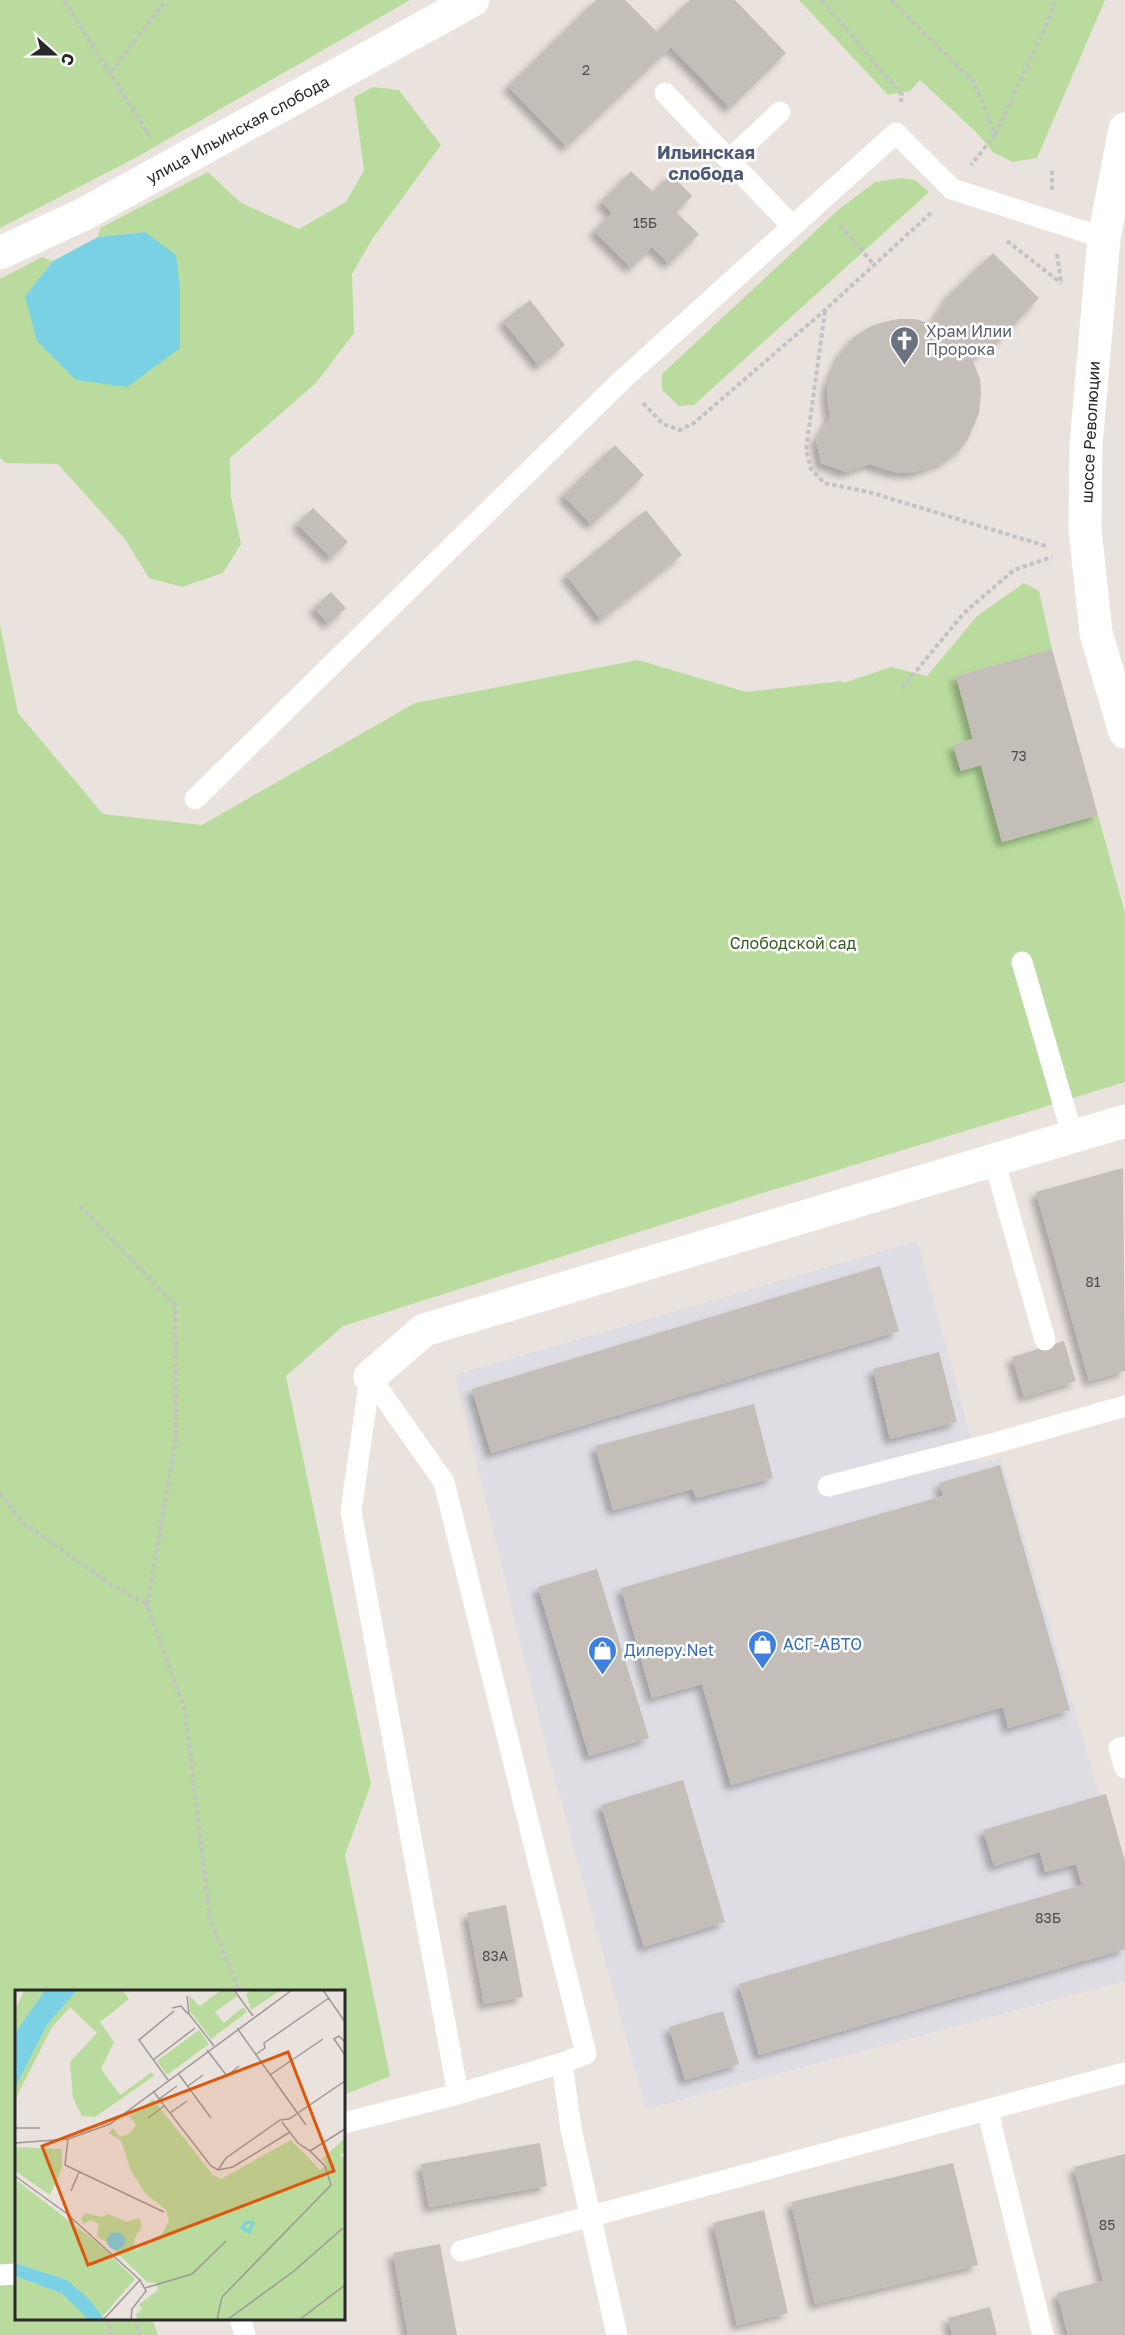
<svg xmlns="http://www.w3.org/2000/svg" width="1125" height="2335" viewBox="0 0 1125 2335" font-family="'Golos Text',sans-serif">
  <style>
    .industrial { fill: #dedde3 }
    .green { fill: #b9dc9e }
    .water { fill: #79d1e3 }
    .building { fill: #c3beb8; filter: url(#shadow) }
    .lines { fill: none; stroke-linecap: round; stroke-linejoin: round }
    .path { stroke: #c3c3c3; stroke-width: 4; stroke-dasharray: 4.5 3; stroke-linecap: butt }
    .lane { stroke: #fff; stroke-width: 21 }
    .street { stroke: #fff; stroke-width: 33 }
    .secondary { stroke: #fff; stroke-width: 33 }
    .labels { text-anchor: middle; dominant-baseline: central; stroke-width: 5; stroke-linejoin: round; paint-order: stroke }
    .number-label { font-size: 14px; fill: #504e4d }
    .street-label { font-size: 16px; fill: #292929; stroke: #fff }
    .worship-label { font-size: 16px; fill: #5b616d; stroke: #fff; text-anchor: start }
    .park-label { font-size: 16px; fill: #345f21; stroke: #fff }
    .shop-label { font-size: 16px; fill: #366cbe; stroke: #fff; text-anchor: start }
    .neighbourhood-label { font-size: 18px; font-weight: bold; fill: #4e5976; stroke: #fff }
    .inset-river { fill: none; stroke: #79d1e3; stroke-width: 3 }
    .inset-road { fill: none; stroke: #9d9995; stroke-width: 1.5 }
    .view { fill: #de570d; fill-opacity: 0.15; stroke: #de570d; stroke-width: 3 }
    .inset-edge { fill: none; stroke: #292929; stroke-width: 3 }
  </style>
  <defs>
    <filter id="shadow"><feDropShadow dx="-5.5" dy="5.5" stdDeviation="3" flood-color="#0004"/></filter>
  </defs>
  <rect width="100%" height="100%" fill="#eae3dd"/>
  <!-- industrial -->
  <path class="industrial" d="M917,1241L978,1463L1001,1458L1125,1883V1981L646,2109L546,1747L455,1375Z"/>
  <!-- green -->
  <path class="green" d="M0,0H410L137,157L0,228Z
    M799,0H1105L1037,158L1013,162L994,153L977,133L920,80L910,91L888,95Z
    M373,87L399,90L441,145L373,238L352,274L354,333L316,383L230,458L231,497L241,544L223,573L182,587L149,578L125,539L58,464L6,463L0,458V279L42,257L53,261L25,296L145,232L98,237L100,228L208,172L241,203L299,229L346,202L364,170L354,97Z
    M901,178L915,180L929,192L694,405L679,406L662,390V374L838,210L875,182Z
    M1024,583L1039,591L1052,649L956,676L973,739L953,745L961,770L981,765L1002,842L1098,815L1125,913V1082L743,1199L343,1326L286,1376L371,1784L345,1855L390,2076L344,2095V1992H16V2318L152,2319L158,2335H0V625L18,713L103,814L202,825L415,703L638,660L746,692L841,681L844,683L891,667L927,676L977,616Z"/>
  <!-- water -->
  <path class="water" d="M145,232L176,255L180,289V348L127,387L76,380L37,341L25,296L53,261L98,237Z"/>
  <!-- building -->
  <path class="building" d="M596,0H625L657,32L690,0H735L786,53L730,108L671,47L567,147L508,86Z
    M631,171L653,192L671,174L692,196L676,212L699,234L669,264L652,247L631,268L594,231L612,213L601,202Z
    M993,253L1039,298L999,341L972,359L980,379L981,393L979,413L967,441L959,451L941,463L912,473L894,472L869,464L846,472L821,463L816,440L830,417L827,396L828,383L841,353L854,337L871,326L884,322L898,319H915L932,324L950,294Z
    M530,300L565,345L539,366L503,321Z
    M615,445L644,475L592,525L563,495Z
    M313,508L348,542L331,558L297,524Z
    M646,510L682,555L601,620L566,575Z
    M331,592L346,608L329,624L314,608Z
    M1052,649L1098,815L1002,842L981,765L961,771L953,745L973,739L956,676Z
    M1123,1168L1125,1371L1089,1381L1036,1192Z
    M880,1266L899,1331L491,1453L472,1389Z
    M1064,1341L1076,1381L1024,1397L1012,1357Z
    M939,1352L957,1422L890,1439L873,1369Z
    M754,1404L773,1478L696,1498L693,1489L613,1510L595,1446Z
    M1000,1465L1070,1710L1008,1728L1003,1707L731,1785L702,1684L652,1698L621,1588L943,1496L939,1483Z
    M597,1569L649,1738L589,1756L538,1587Z
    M683,1780L725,1922L644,1947L601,1805Z
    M1106,1794L1125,1861V1949L759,2055L739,1984L1082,1885L1076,1864L1045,1872L1040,1852L994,1866L983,1830Z
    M506,1905L523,1997L484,2004L467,1913Z
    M723,2011L739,2064L685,2080L669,2027Z
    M540,2143L547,2186L429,2207L421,2164Z
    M1125,2154V2335H1068L1057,2293L1103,2281L1074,2167Z
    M953,2163L978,2265L815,2304L791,2202Z
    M764,2210L788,2313L737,2325L713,2223Z
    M440,2244L457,2335H408L393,2253Z
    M990,2307L997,2335H952L948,2318Z"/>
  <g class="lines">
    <!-- path -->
    <path class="path" d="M64,0L150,137
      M822,0L902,95L901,102
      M891,0L974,82L995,135L971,165
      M111,72L166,0
      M995,135L1051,15L1055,0
      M1052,190V170
      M840,225L875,266
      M1007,241L1061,283
      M1057,254L1061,282
      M825,311L806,450L811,469L824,483L869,492L1046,546
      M643,403L663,424L680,430L694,423L825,310L933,211
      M902,688L964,613L1014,570L1052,557
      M80,1206L175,1305L176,1438L147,1605L185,1711L210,1920L240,1992
      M0,1493L22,1522L109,1583L147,1605
      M107,2318L111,2335
      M134,2318L140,2335"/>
    <!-- lane -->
    <path class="lane" d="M665,93L792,226
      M729,160L780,112
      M195,799L622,380L896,133L952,189L1104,238
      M1022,962L1073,1137
      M994,1160L1045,1340
      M370,1377L444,1482L586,2054L562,2063L571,2129L617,2335
      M370,1377L351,1511L458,2094
      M828,1486L995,1443L1125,1406
      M1125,1747L1119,1748L1125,1768
      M990,2110L991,2125L1043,2335
      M344,2123L458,2094L562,2063
      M461,2251L1125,2073
      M0,2275L16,2274
      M240,2318L245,2335"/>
    <!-- street -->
    <g class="street">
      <path id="s1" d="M0,253L82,215L473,0"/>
      <path d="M370,1377L424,1330L1125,1121"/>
    </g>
    <!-- secondary -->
    <path class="secondary" d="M1125,129L1104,238L1086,445L1085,529L1096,633L1125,732"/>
  </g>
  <!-- icons -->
  <defs>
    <symbol id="church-pin" viewBox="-11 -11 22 30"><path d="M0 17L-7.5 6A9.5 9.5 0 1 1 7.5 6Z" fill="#6b7280" stroke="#fff"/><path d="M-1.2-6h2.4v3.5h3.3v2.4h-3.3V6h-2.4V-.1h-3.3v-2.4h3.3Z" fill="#fff"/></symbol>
    <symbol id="shop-pin" viewBox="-11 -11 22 30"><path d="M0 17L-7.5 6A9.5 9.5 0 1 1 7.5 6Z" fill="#3f7fe0" stroke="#fff"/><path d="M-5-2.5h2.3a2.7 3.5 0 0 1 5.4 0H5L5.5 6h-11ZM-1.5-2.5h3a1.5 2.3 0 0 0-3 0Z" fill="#fff"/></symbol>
  </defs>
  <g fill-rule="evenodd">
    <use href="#church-pin" x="888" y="324" width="33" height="45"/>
    <use href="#shop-pin" x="746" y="1628" width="33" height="45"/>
    <use href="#shop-pin" x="586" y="1634" width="33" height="45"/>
  </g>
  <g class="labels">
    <!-- number labels -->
    <g class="number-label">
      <text x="586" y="69">2</text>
      <text x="645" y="222">15Б</text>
      <text x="1019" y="755">73</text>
      <text x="1093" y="1281">81</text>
      <text x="1048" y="1917">83Б</text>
      <text x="495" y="1955">83А</text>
      <text x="1107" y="2224">85</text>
    </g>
    <!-- street labels -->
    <g class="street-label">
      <text stroke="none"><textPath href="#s1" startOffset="268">улица Ильинская слобода</textPath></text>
      <text transform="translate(1090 432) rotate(-87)">шоссе Революции</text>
    </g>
    <!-- worship labels -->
    <g class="worship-label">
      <text x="926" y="331">Храм Илии<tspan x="926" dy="18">Пророка</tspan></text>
    </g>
    <!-- park labels -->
    <g class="park-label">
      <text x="793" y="943">Слободской сад</text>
    </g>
    <!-- shop labels -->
    <g class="shop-label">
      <text x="783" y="1644">АСГ-АВТО</text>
      <text x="624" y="1650">Дилеру.Net</text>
    </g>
    <!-- neighbourhood labels -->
    <g class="neighbourhood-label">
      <text x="706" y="152">Ильинская<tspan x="706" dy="21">слобода</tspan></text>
    </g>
  </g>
  <!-- overview -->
  <g transform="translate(15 1990)">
    <rect width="330" height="330" fill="#eae3dd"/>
    <path d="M10,0H30L0,43V19ZM62,0H107L114,9L85,32L99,52L86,79L105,105L137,82L139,86L80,127L67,126L58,108L55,72L82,43L55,17L37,37L0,110V98L32,35ZM206,0H217L222,6L200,22L209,33L228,17L232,22L196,49L175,21L174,5L185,16ZM236,0H266L236,20L231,4ZM184,40L194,54L152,85L142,71ZM138,109L198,185L206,189L276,150L305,180L312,175L307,169L330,148V162L325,165L330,169V330H122L121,324L127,319L124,314L143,300L141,293L132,292L98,259L103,260L82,246L84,234L76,230L68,234L66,229L70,223L87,227L93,224L112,232L124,228L127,236L119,250L120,261L147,244L154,231L151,220L130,203L116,181L106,150L93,143L98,138L105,147L115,143L121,135L114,126ZM0,157L47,159V178L35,205L0,181ZM0,189L84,254L120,289L88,326L52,290L0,273ZM0,286L46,303L74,330H0Z" fill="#b9dc9e"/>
    <path d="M30,0H62L32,35L0,98V43ZM92 251a9 9 0 1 1 18 0a9 9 0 1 1-18 0ZM0,273L52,290L75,310L90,330H74L46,303L0,286Z" fill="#79d1e3"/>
    <path class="inset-river" d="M231,232L238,233L234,242L227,238Z"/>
    <path class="inset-road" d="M219,0L238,26M308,0L330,32M172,6L174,24L199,56M157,18L166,16L173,24M222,38L291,135M330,52L324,46L319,49L330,65M192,60L212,86L224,76M240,65L250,58L249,53L314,8M138,70L180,38M163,83L196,128M255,85L308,49M153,90L124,50L159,21M173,96L188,85M138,101L196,176L203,180L218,177L275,142M144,109L162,96M155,123L172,111M133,128L149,116M267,132L283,153L295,161L330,139M0,138H25M53,149L50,175L149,222M0,153L53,149L95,134L277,0M203,180L211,168L265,130L274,129L330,91M0,186L51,223L125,290L131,301L117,319L116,330M56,201L64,182M130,298L177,284L211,251M88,330L125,290M202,330L207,307L316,195L310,176L295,161M212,330L279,281L328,238M284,330L330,295"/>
    <path class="view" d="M273,62L319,181L73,275L27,156Z"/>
    <rect width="330" height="330" class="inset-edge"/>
  </g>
  <!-- north arrow -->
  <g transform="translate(54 54) rotate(111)" stroke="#ffffff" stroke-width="4.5" paint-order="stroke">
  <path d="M0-4.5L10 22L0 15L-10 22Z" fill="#292929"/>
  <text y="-9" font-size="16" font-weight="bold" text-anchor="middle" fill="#292929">С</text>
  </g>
</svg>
